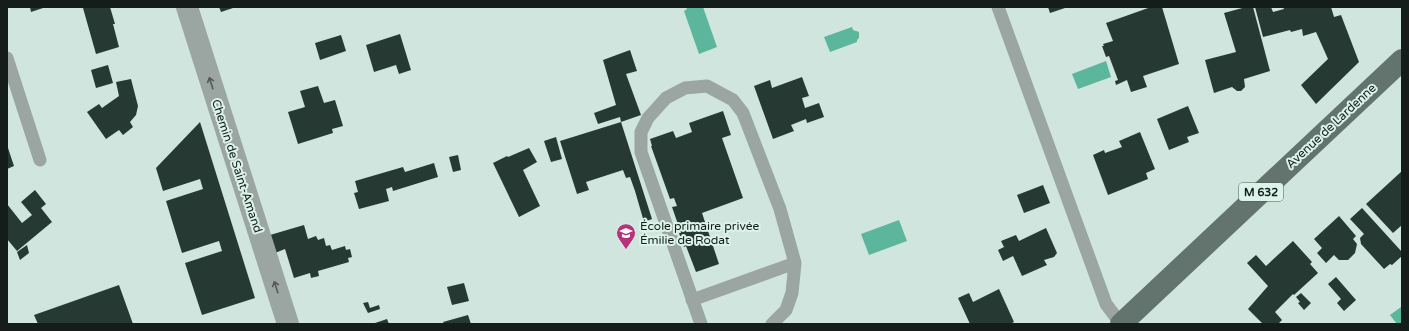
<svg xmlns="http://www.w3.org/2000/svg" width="1409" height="331" viewBox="0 0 1409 331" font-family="'Varela Round',sans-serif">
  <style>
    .water { fill: #5cb69b }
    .building { fill: #273933 }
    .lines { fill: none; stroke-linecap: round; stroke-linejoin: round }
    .lane { stroke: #9ba5a1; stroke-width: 13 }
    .street { stroke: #9ba5a1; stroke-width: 22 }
    .primary { stroke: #63736d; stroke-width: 22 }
    .oneway { stroke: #515a57 }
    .labels { text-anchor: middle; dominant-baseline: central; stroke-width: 4; stroke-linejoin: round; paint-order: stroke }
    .shield { fill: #dcf3ea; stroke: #515d58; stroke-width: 1 }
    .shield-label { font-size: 11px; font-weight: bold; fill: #151d1a }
    .street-label { font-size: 12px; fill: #151d1a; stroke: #dcf3ea }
    .poi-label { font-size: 12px; fill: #151d1a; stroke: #dcf3ea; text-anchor: start }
  </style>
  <rect width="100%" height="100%" fill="#cfe5dd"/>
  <!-- water -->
  <path class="water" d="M686,7H703L717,47L699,54L684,11L687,9Z
    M852,27L853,30L859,32V38L857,40V42L830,52L824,37Z
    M1106,61L1111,77L1078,89L1072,74Z
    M899,220L907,241L869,255L861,234Z
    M1401,307L1402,324H1397L1390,315Z"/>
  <!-- building -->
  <path class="building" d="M30,7H46L31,12Z
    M86,7H110L115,24H113L119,47L96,54L83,8Z
    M219,7H236L221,12Z
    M1048,7H1068L1050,13Z
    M1151,7H1162L1179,64L1143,76L1147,87L1131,92L1127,80L1116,85L1115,81L1118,80L1109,56L1106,57L1102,46H1104L1103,44L1113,41L1106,23Z
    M1246,7H1253L1270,71L1244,79L1245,87L1241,91H1237L1232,87L1214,93L1205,60L1236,52L1224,13Z
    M1255,7H1271L1273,12L1284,9L1283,7H1331L1334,17L1341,15L1359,62L1316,104L1301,85L1328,59L1316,32L1303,36L1302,29L1291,32L1290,30L1263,37Z
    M400,34L411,70L399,74L396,65L374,72L366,45Z
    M341,35L346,51L320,60L315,43Z
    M630,50L637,71L626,74L641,115L621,122L620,117L598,124L594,113L616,105L603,60Z
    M108,65L113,83L96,88L91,70Z
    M802,77L809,96L802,98L805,108L819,103L824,117L807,123L806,119L791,125L794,131L773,139L754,86L770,80L772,88Z
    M131,79L138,106L136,115L130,122L133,127L123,135L119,130L106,139L87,112L99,104L102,108L119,96L116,82Z
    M318,86L324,103L335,100L343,126L332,129L333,133L298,144L288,112L305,107L300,91Z
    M1188,106L1199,133L1187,137L1189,142L1169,150L1157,119Z
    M723,111L731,135L722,138L743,198L702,213L719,264L696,272L686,246L684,247L679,233H681L672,207L677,206L674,198L670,199L651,146H652L650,139L673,131L676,138L692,132L689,123Z
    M200,122L255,298L202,315L185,263L222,251L219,241L182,253L166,201L203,189L200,179L163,191L156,168Z
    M621,122L652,219L644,222L635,191L630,177L626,178L623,170L586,182L589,190L577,194L560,141Z
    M1140,132L1155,169L1146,173L1148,179L1108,195L1093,155L1104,150L1105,153L1122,147L1119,141Z
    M556,137L562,159L551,162L544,141Z
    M7,145L14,166L7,169Z
    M529,148L537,162L523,170L540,206L519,217L493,163L507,156L508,157Z
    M458,155L461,170L453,172L449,157Z
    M434,163L438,177L393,191L392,187L386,189L389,201L359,209L354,193L358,192L355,181L403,167L405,172Z
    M1402,171V225L1393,233L1366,204Z
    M1043,185L1050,203L1024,213L1017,195Z
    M35,190L46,204L41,208L52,222L17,251L7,239V204L22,223L32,215L21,202Z
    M1362,208L1402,252V256L1392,265L1390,264L1384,269L1361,244L1360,238L1364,234L1350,219Z
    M1339,216L1356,236L1353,239L1357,244L1355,253L1348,260H1339L1334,255L1326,263L1317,253L1322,248L1314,239Z
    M304,225L308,239L316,236L318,240L324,238L326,246L330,245L332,250L345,246L346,250L350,249L352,257L348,258L349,262L318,271L319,276L311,278L310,273L294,278L285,249L275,253L270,235Z
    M1046,228L1057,253L1054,257L1044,260L1047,265L1022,276L1013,256L1003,261L998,250L1004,247L1001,241L1016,235L1019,241Z
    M1293,241L1312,262L1310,264L1318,273L1294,295L1293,294L1275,312L1282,320L1278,324H1263L1248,309L1268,286L1247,263L1256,255L1266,266Z
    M27,245L29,253L20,260L17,252Z
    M1336,277L1356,300L1344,311L1337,303L1341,299L1328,284Z
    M464,283L469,301L452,305L447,287Z
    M119,285L133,324H38L34,315Z
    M999,289L1014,322L1010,324H970L958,298L969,293L973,302Z
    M1301,293L1311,303L1304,310L1298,303L1300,302L1296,297Z
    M368,302L370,308L379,305L380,309L368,313L363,303Z
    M468,315L471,324H444L443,322Z
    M387,319L389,324H372Z"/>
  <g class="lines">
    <!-- lane -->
    <path class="lane" d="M998,7L1106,304L1121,324
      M7,58L40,160
      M692,300L795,263
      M701,324L641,152V132L648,118L666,98L685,88L707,86L733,100L743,113L780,209L795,263L792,293L786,310L772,324"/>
    <!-- street -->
    <path class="street" d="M187,7L288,324"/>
    <!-- primary -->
    <path class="primary" d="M1121,324L1402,60"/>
  </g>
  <!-- one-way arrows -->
  <defs><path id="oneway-shaft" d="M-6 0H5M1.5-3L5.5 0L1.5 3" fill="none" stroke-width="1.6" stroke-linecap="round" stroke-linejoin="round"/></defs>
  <g class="oneway">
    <use href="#oneway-shaft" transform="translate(211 83) rotate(-108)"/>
    <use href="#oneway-shaft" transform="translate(276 287) rotate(-108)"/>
  </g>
  <!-- icons -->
  <defs>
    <symbol id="school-pin" viewBox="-11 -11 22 30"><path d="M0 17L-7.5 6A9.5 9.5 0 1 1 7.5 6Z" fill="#b6337b" stroke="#dcf3ea"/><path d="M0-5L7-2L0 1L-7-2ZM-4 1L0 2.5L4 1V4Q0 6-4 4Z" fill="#fff"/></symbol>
  </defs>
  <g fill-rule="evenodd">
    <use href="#school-pin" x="615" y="222" width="22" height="30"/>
  </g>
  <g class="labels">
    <!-- shield labels -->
    <rect class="shield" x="1239" y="183" width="44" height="18" rx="3"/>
    <g class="shield-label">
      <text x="1261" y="192">M 632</text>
    </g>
    <!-- street labels -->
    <g class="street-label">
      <text transform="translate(1331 126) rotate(-43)">Avenue de Lardenne</text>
      <text transform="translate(237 166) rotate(72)">Chemin de Saint-Amand</text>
    </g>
    <!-- poi labels -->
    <g class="poi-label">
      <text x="640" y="226">École primaire privée<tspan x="640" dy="14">Émilie de Rodat</tspan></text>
    </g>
  </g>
  <!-- border -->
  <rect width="1409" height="331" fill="none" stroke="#151d1a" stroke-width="16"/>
</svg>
